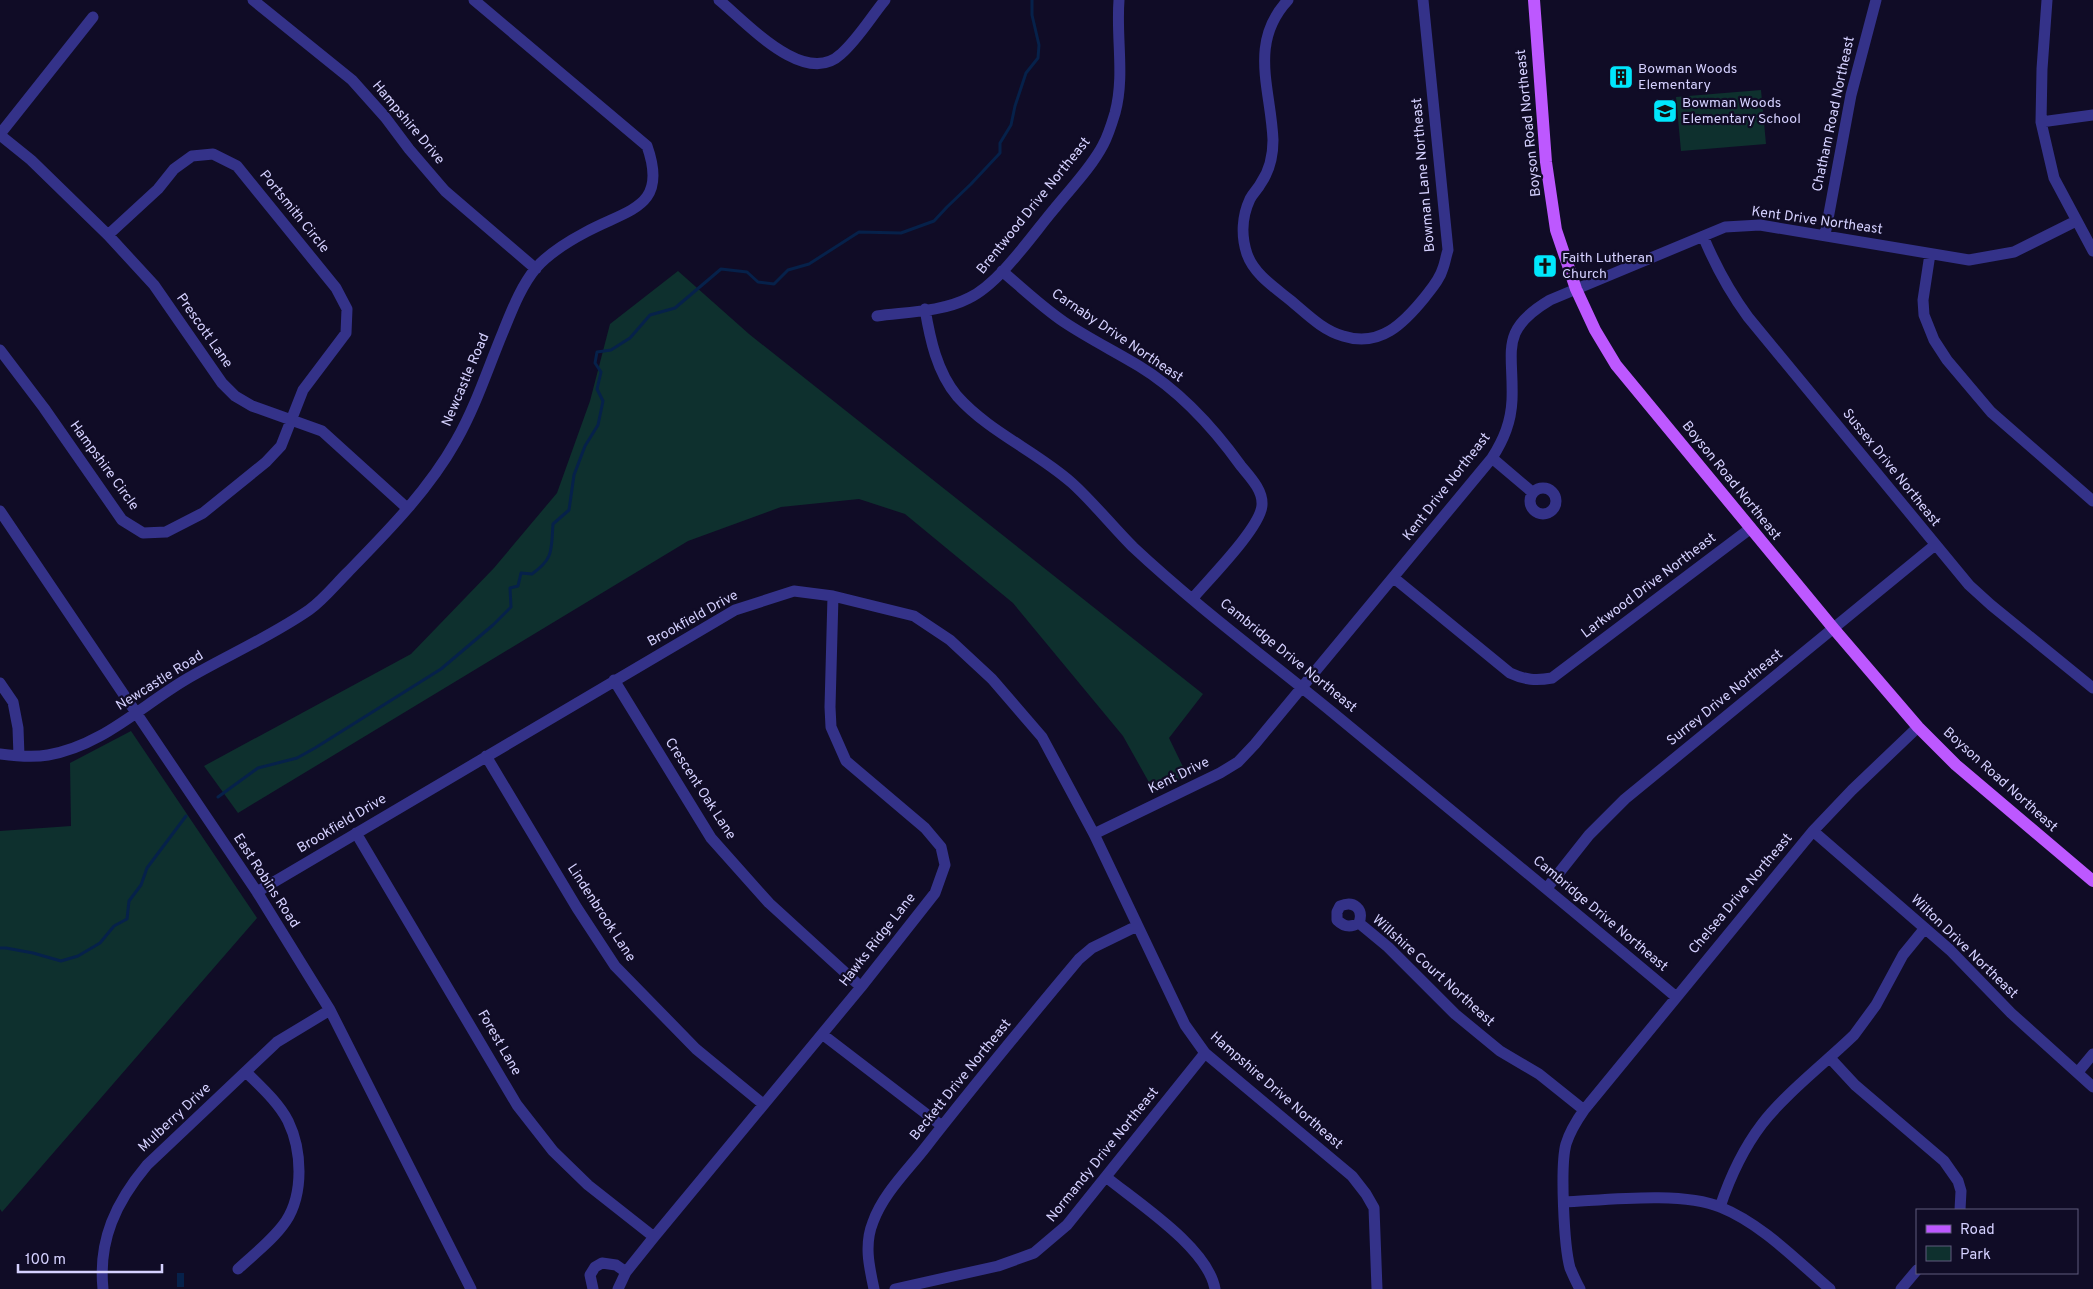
<svg xmlns="http://www.w3.org/2000/svg" width="2093" height="1289" viewBox="0 0 2093 1289" font-family="Overpass,sans-serif">
  <style>
    .green { fill: #0e302e }
    .water { fill: #06214a }
    .lines { fill: none; stroke-linecap: round; stroke-linejoin: round }
    .stream { stroke: #06214a; stroke-width: 3 }
    .minor { stroke: #343289; stroke-width: 11 }
    .major { stroke: #bd58ff; stroke-width: 12 }
    .labels { text-anchor: middle; dominant-baseline: central; stroke-width: 4.5; stroke-linejoin: round; paint-order: stroke }
    .poi-label { font-size: 14px; fill: #d5d1ff; stroke: #100c26; text-anchor: start }
    .street-label { font-size: 14px; fill: #d5d1ff; stroke: #100c26 }
  </style>
  <rect width="100%" height="100%" fill="#100c26"/>
  <!-- green -->
  <path class="green" d="M1761,90L1766,144L1681,151L1676,97Z
    M678,271L749,334L1203,694L1169,738L1187,775L1155,793L1123,736L1013,603L905,514L859,499L781,507L688,541L238,813L204,766L411,654L494,568L557,493L590,401L610,324Z
    M131,731L257,918L2,1212L0,1209V831L71,826L70,763Z"/>
  <!-- water -->
  <path class="water" d="M177,1273H184V1287H177Z"/>
  <g class="lines">
    <!-- stream -->
    <path class="stream" d="M218,797L258,768L297,758L315,748L441,669L493,625L511,607L510,588L518,586L521,573L532,574C554,558 551,551 553,524L569,510L574,475L585,446L598,425L603,401L597,389L601,372L595,363L597,352L611,350L630,338L650,315L675,308L721,269L747,272L758,282L774,284L788,270L809,264L859,232L901,233L934,221L947,207L971,184L1000,153V143L1011,125L1015,106L1026,73L1038,58L1039,45L1032,15V0
      M0,948H6L33,953L61,961L78,956L100,943L114,926L127,919L129,901L141,885L147,868L186,816"/>
    <!-- minor -->
    <path class="minor" d="M253,0L352,80L385,117L409,149L445,191L536,269
      M719,0C747,23 805,88 841,54C858,39 871,17 885,0
      M1288,0C1248,43 1271,89 1273,140C1273,156 1270,170 1261,183C1258,189 1253,193 1250,199C1242,216 1241,236 1247,254C1254,274 1274,287 1290,300C1307,314 1322,330 1343,336C1380,348 1404,323 1425,297C1432,288 1440,279 1443,268C1445,263 1446,256 1448,250L1423,0
      M2047,0L2042,69L2041,122L2054,178L2093,251
      M2041,122L2093,115
      M0,134L93,17
      M0,135L31,160L108,235L154,285L222,383L235,396L252,406L322,431L407,508
      M1825,235L1851,95L1876,0
      M1703,236C1715,265 1729,291 1748,317L1969,585L1991,605L2093,688
      M1930,254L1923,300L1924,315L1934,340L1947,360L1991,412L2093,501
      M1002,271C1022,288 1042,307 1064,322C1088,338 1114,351 1139,366C1180,391 1213,427 1241,466C1250,477 1263,490 1262,505C1261,527 1209,579 1193,598
      M925,309C930,339 937,372 957,396C989,432 1036,451 1072,483C1094,503 1112,526 1133,547C1196,606 1266,658 1332,712C1447,807 1562,901 1675,996
      M877,316C906,312 942,312 969,298C1000,283 1032,235 1055,208C1071,188 1091,168 1103,145C1108,136 1112,123 1115,113C1125,76 1116,38 1119,0
      M0,350L44,408L122,520L143,533L166,532L203,513L266,462L281,446L303,390L346,333L347,309L336,288L237,166L213,154L192,156L174,169L158,189L108,235
      M1492,458L1532,492
      M1530 501a13 13 0 1 1 26 0a13 13 0 1 1-26 0Z
      M0,511L257,892L330,1010L471,1289
      M1394,578L1510,673C1525,680 1536,681 1552,678L1751,528
      M614,680L711,838L769,903L861,987
      M0,683L13,702L18,728L19,756
      M0,754C15,756 32,758 48,755C101,746 140,707 185,680C226,656 270,637 309,610C323,600 335,585 347,573C386,533 428,491 456,441C476,406 488,368 503,332C512,310 521,286 536,268C549,253 569,241 586,232C628,209 669,208 647,146L474,0
      M486,756L577,908L615,966L696,1049L763,1104
      M1813,831L1950,950L2011,1013L2093,1087
      M356,833L517,1105L553,1151L588,1185L654,1237
      M1094,834L1220,773L1238,762L1255,744L1492,458C1504,439 1511,422 1512,400C1514,350 1498,331 1550,300L1725,227L1760,225L1969,260L2014,252L2076,221
      M1547,888L1589,835L1625,799L1935,545
      M257,892L735,610L794,591L833,596L914,616L950,640L992,679L1042,737L1094,834L1185,1025L1205,1053L1352,1176L1366,1194L1374,1208L1377,1289
      M1359,923C1350,928 1344,927 1337,920V912L1340,906C1354,900 1364,909 1359,923L1388,947L1455,1014L1500,1051L1539,1074L1584,1110
      M822,1034L942,1126
      M1830,1058L1855,1085L1944,1161L1958,1181L1961,1191L1960,1210
      M2078,1072L2093,1054
      M1106,1177C1138,1203 1208,1248 1215,1289
      M1564,1202C1606,1200 1683,1191 1720,1207C1762,1224 1796,1260 1830,1289
      M1720,1207C1730,1177 1743,1149 1762,1124C1786,1093 1825,1063 1854,1035L1876,1005L1903,955L1925,928
      M238,1269C254,1254 274,1239 286,1221C304,1193 302,1150 288,1121C278,1102 261,1087 246,1072
      M103,1289C98,1240 116,1202 147,1165L277,1042L330,1010
      M593,1289L590,1275L595,1267L602,1263L616,1265L626,1272
      M618,1289L626,1272L654,1237L861,987L935,893L945,865L941,847L925,828L846,761L831,727L830,707L833,596
      M874,1289C869,1266 864,1244 873,1222C883,1194 907,1171 925,1148C975,1084 1027,1021 1079,959L1092,948L1137,926
      M895,1289L998,1266L1034,1253L1067,1225L1205,1053
      M1580,1289C1576,1282 1573,1275 1570,1268C1564,1246 1560,1166 1566,1144C1570,1131 1577,1120 1584,1110L1813,831L1852,790L1918,727
      M1901,1289L1917,1270"/>
    <!-- major -->
    <path class="major" d="M1534,0L1546,162L1556,230L1576,289L1595,330L1616,365L1834,629L1918,727L1956,765L2093,881"/>
  </g>
  <!-- icons -->
  <defs>
    <symbol id="building-square" viewBox="-11 -11 22 22"><rect x="-9" y="-9" width="18" height="18" rx="4" fill="#00e7fc" stroke="#100c26"/><path d="M-4-6H4V6H1V3H-1V6H-4ZM-2.5-4.3h1.7v1.8h-1.7ZM.8-4.3h1.7v1.8H.8ZM-2.5-1h1.7V.8h-1.7ZM.8-1h1.7V.8H.8Z" fill="#111"/></symbol>
    <symbol id="school-square" viewBox="-11 -11 22 22"><rect x="-9" y="-9" width="18" height="18" rx="4" fill="#00e7fc" stroke="#100c26"/><path d="M0-5L7-2L0 1L-7-2ZM-4 1L0 2.5L4 1V4Q0 6-4 4Z" fill="#111"/></symbol>
    <symbol id="church-square" viewBox="-11 -11 22 22"><rect x="-9" y="-9" width="18" height="18" rx="4" fill="#00e7fc" stroke="#100c26"/><path d="M-1.2-6h2.4v3.5h3.3v2.4h-3.3V6h-2.4V-.1h-3.3v-2.4h3.3Z" fill="#111"/></symbol>
  </defs>
  <g fill-rule="evenodd">
    <use href="#building-square" x="1607" y="63" width="28" height="28"/>
    <use href="#school-square" x="1651" y="97" width="28" height="28"/>
    <use href="#church-square" x="1531" y="252" width="28" height="28"/>
  </g>
  <g class="labels">
    <!-- poi labels -->
    <g class="poi-label">
      <text x="1638" y="69">Bowman Woods<tspan x="1638" dy="16">Elementary</tspan></text>
      <text x="1682" y="103">Bowman Woods<tspan x="1682" dy="16">Elementary School</tspan></text>
      <text x="1562" y="258">Faith Lutheran<tspan x="1562" dy="16">Church</tspan></text>
    </g>
    <!-- street labels -->
    <g class="street-label">
      <text transform="translate(1834 114) rotate(-78)">Chatham Road Northeast</text>
      <text transform="translate(408 123) rotate(50)">Hampshire Drive</text>
      <text transform="translate(1529 123) rotate(-96)">Boyson Road Northeast</text>
      <text transform="translate(1424 175) rotate(-95)">Bowman Lane Northeast</text>
      <text transform="translate(1034 206) rotate(-51)">Brentwood Drive Northeast</text>
      <text transform="translate(294 212) rotate(51)">Portsmith Circle</text>
      <text transform="translate(1817 221) rotate(8)">Kent Drive Northeast</text>
      <text transform="translate(204 331) rotate(55)">Prescott Lane</text>
      <text transform="translate(1117 336) rotate(34)">Carnaby Drive Northeast</text>
      <text transform="translate(466 380) rotate(-67)">Newcastle Road</text>
      <text transform="translate(104 466) rotate(54)">Hampshire Circle</text>
      <text transform="translate(1891 468) rotate(51)">Sussex Drive Northeast</text>
      <text transform="translate(1731 481) rotate(51)">Boyson Road Northeast</text>
      <text transform="translate(1447 487) rotate(-52)">Kent Drive Northeast</text>
      <text transform="translate(1649 586) rotate(-37)">Larkwood Drive Northeast</text>
      <text transform="translate(693 619) rotate(-29)">Brookfield Drive</text>
      <text transform="translate(1288 656) rotate(39)">Cambridge Drive Northeast</text>
      <text transform="translate(160 681) rotate(-32)">Newcastle Road</text>
      <text transform="translate(1725 698) rotate(-39)">Surrey Drive Northeast</text>
      <text transform="translate(1179 776) rotate(-26)">Kent Drive</text>
      <text transform="translate(2000 780) rotate(42)">Boyson Road Northeast</text>
      <text transform="translate(700 789) rotate(57)">Crescent Oak Lane</text>
      <text transform="translate(342 824) rotate(-31)">Brookfield Drive</text>
      <text transform="translate(266 881) rotate(57)">East Robins Road</text>
      <text transform="translate(1741 894) rotate(-50)">Chelsea Drive Northeast</text>
      <text transform="translate(601 913) rotate(57)">Lindenbrook Lane</text>
      <text transform="translate(1600 914) rotate(40)">Cambridge Drive Northeast</text>
      <text transform="translate(878 940) rotate(-52)">Hawks Ridge Lane</text>
      <text transform="translate(1964 947) rotate(44)">Wilton Drive Northeast</text>
      <text transform="translate(1433 971) rotate(42)">Willshire Court Northeast</text>
      <text transform="translate(499 1043) rotate(60)">Forest Lane</text>
      <text transform="translate(961 1080) rotate(-51)">Beckett Drive Northeast</text>
      <text transform="translate(1276 1091) rotate(41)">Hampshire Drive Northeast</text>
      <text transform="translate(175 1118) rotate(-43)">Mulberry Drive</text>
      <text transform="translate(1103 1155) rotate(-51)">Normandy Drive Northeast</text>
    </g>
  </g>
  <!-- legend -->
  <rect x="1916" y="1209" width="162" height="65" fill="#100c26" stroke="#5f5b7d"/>
  <rect x="1926" y="1225" width="25" height="8" fill="#bd58ff" stroke="#5f5b7d"/>
  <text x="1960" y="1234" font-size="15" fill="#d5d1ff">Road</text>
  <rect x="1926" y="1246" width="25" height="15" fill="#0e302e" stroke="#5f5b7d"/>
  <text x="1960" y="1259" font-size="15" fill="#d5d1ff">Park</text>
  <!-- scale -->
  <path d="M18 1264v8h144v-8" fill="none" stroke="#d5d1ff" stroke-width="2.5"/>
  <text x="25" y="1264" font-size="15" fill="#d5d1ff" stroke="#100c26" stroke-width="4" paint-order="stroke">100 m</text>
</svg>
